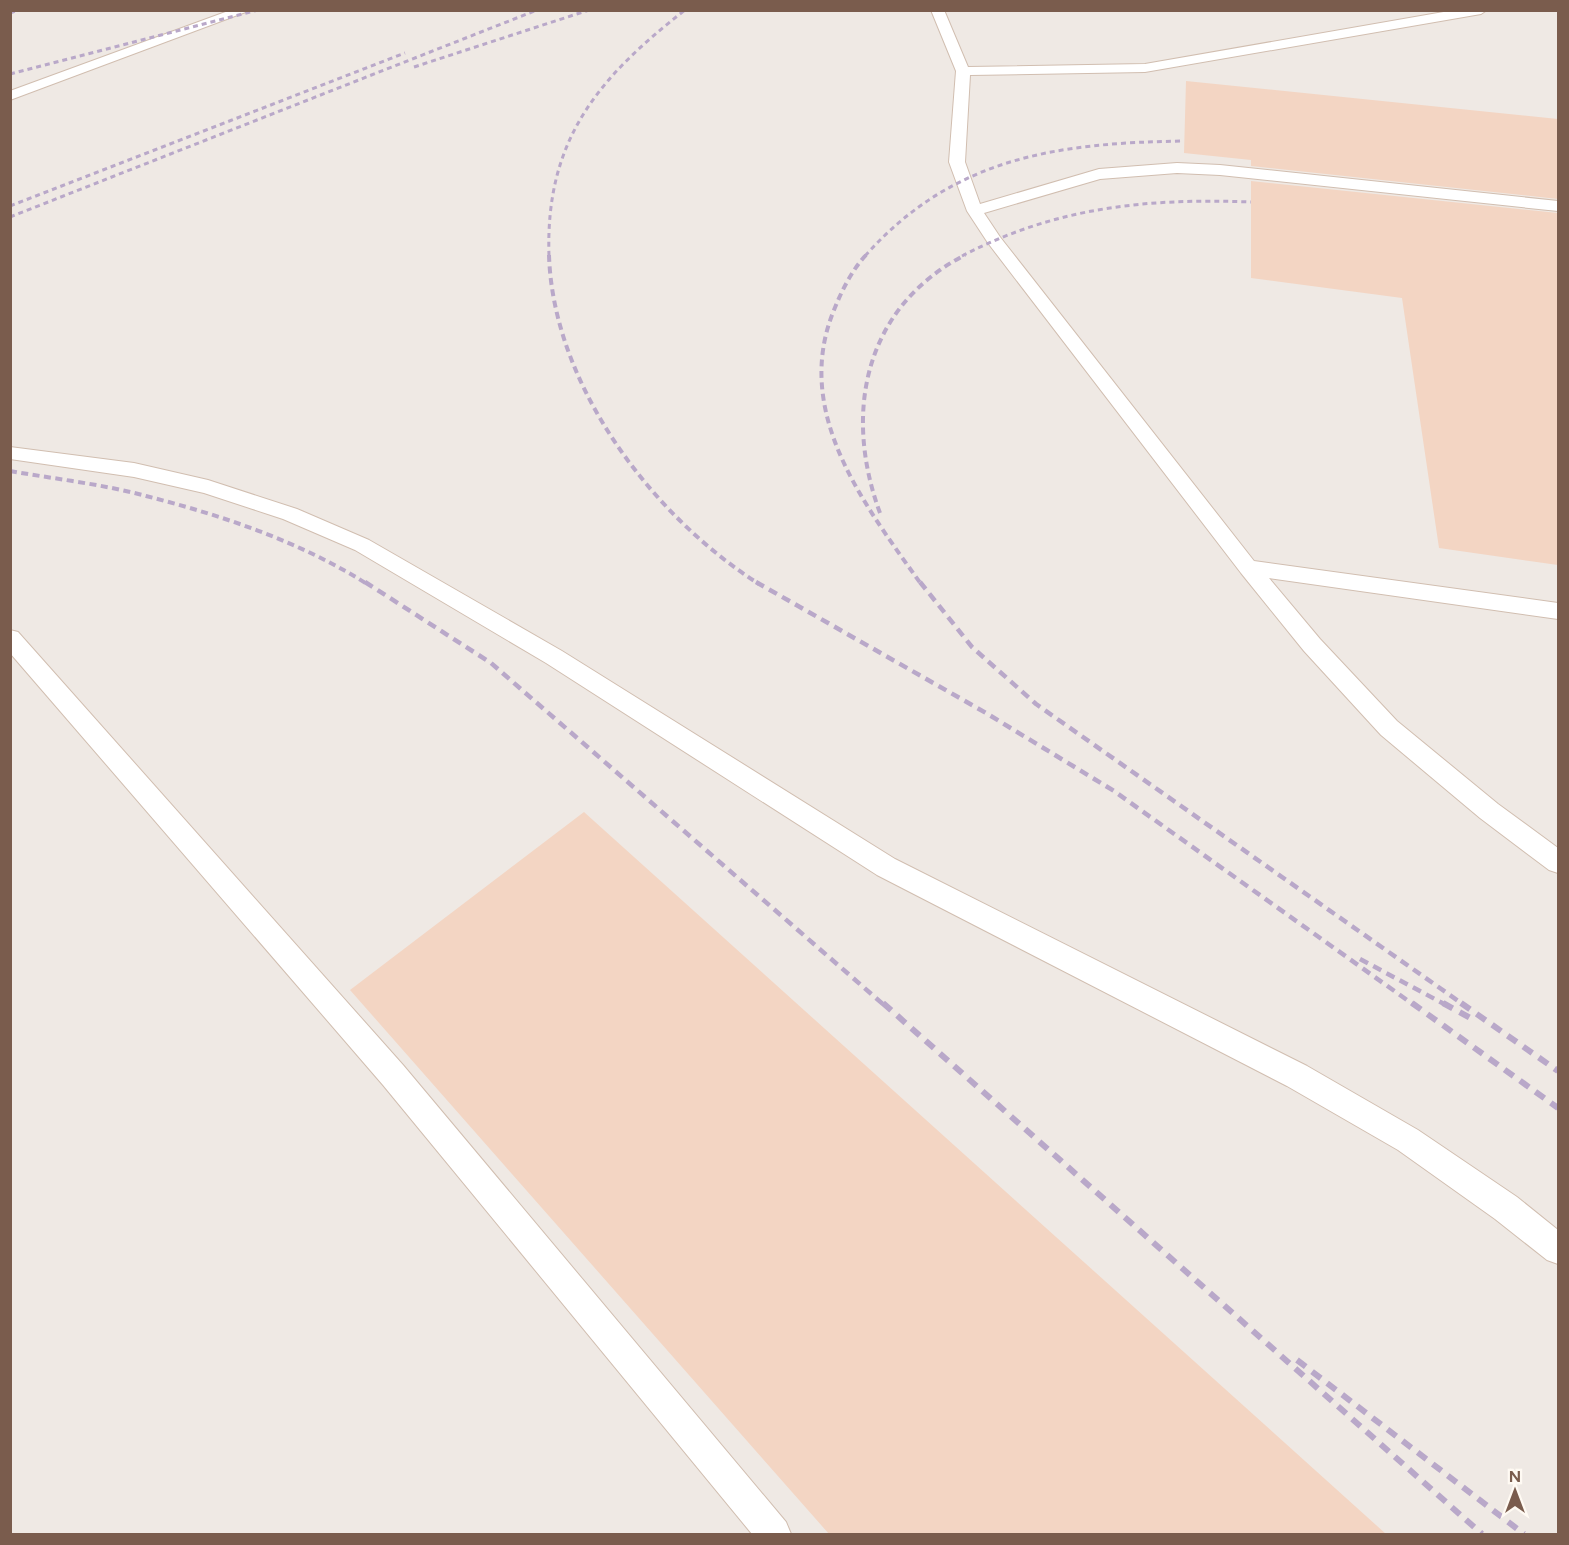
<svg xmlns="http://www.w3.org/2000/svg" width="1569" height="1545" viewBox="0 0 1569 1545" font-family="Figtree,sans-serif">
  <style>
    .industrial { fill: #efe9e4 }
    .building { fill: #f3d5c3 }
    .lines { fill: none; stroke-linecap: round; stroke-linejoin: round }
    .service-casing { stroke: #d1beb0; stroke-width: 2 }
    .service { fill: #fff; fill-rule: evenodd }
    .rail-far3 { stroke: #b9a8c9; stroke-width: 3; stroke-dasharray: 5 4; stroke-linecap: butt }
    .rail-far2 { stroke: #b9a8c9; stroke-width: 4; stroke-dasharray: 7 4.5; stroke-linecap: butt }
    .rail-far1 { stroke: #b9a8c9; stroke-width: 4.5; stroke-dasharray: 9 6; stroke-linecap: butt }
    .rail { stroke: #b9a8c9; stroke-width: 6; stroke-dasharray: 11 8; stroke-linecap: butt }
  </style>
  <rect width="100%" height="100%" fill="#fdf6ec"/>
  <!-- industrial -->
  <path class="industrial" d="M11,11H1558V1534H11Z"/>
  <!-- building -->
  <path class="building" d="M1186,81L1558,119V199L1251,166V160L1184,153Z
    M1251,181L1558,213V565L1439,548L1402,298L1251,278Z
    M584,812L1386,1534H829L350,990Z"/>
  <g class="lines">
    <defs>
      <path id="service" d="M231,10H251L10,100V91Z
        M931,10H944L968,67L1145,64L1455,10H1487L1481,14L1145,72L970,75L965,162L980,204L1099,169L1177,163L1220,165L1558,201V211L1220,175L1177,173L1100,179L984,213L1000,237L1254,561L1558,603V619L1269,578L1320,639L1397,721L1498,804L1558,848V873L1549,870L1480,818L1381,735L1304,651L1241,573L988,243L967,211L949,162L956,71Z
        M10,447L134,463L208,480L297,509L369,540L562,651L895,859L1307,1066L1418,1130L1517,1197L1558,1230V1264L1547,1260L1495,1219L1398,1150L1287,1086L877,875L546,663L355,550L283,519L204,493L134,477L10,459Z
        M10,630L18,632L403,1065L786,1522L791,1534H752L383,1085L10,653Z"/>
    </defs>
    <!-- service casing -->
    <use href="#service" class="service-casing"/>
    <!-- service -->
    <use href="#service" class="service"/>
    <!-- rail-far3 -->
    <path class="rail-far3" d="M10,13L19,10
      M414,67L589,10
      M10,74L258,10
      M10,206L405,53
      M10,217L537,10
      M549,256C545,140 598,78 685,10
      M865,256C953,157 1057,143 1184,141
      M962,256C1056,207 1147,198 1251,202"/>
    <!-- rail-far2 -->
    <path class="rail-far2" d="M549,255C553,385 652,516 759,584
      M866,255C852,270 842,290 834,310C792,412 864,504 921,584
      M10,471C55,479 102,484 146,496C221,515 301,542 367,584
      M880,513C843,413 864,307 965,255"/>
    <!-- rail-far1 -->
    <path class="rail-far1" d="M365,582L491,663L884,1005
      M756,582L986,713L1114,791L1414,1005
      M920,582L972,647L1036,704L1464,1005
      M1360,959L1446,1005"/>
    <!-- rail -->
    <path class="rail" d="M883,1003L1482,1534
      M1412,1003L1558,1108
      M1443,1003L1472,1019
      M1461,1003L1558,1071
      M1297,1360L1524,1534"/>
  </g>
  <!-- border -->
  <rect width="1569" height="1545" fill="none" stroke="#7a5c4d" stroke-width="24"/>
  <!-- north arrow -->
  <g transform="translate(1515 1491)" stroke="#fffaf3" stroke-width="4.5" paint-order="stroke">
  <path d="M0-4.5L10 22L0 15L-10 22Z" fill="#7a5c4d"/>
  <text y="-9" font-size="16" font-weight="bold" text-anchor="middle" fill="#7a5c4d">N</text>
  </g>
</svg>
